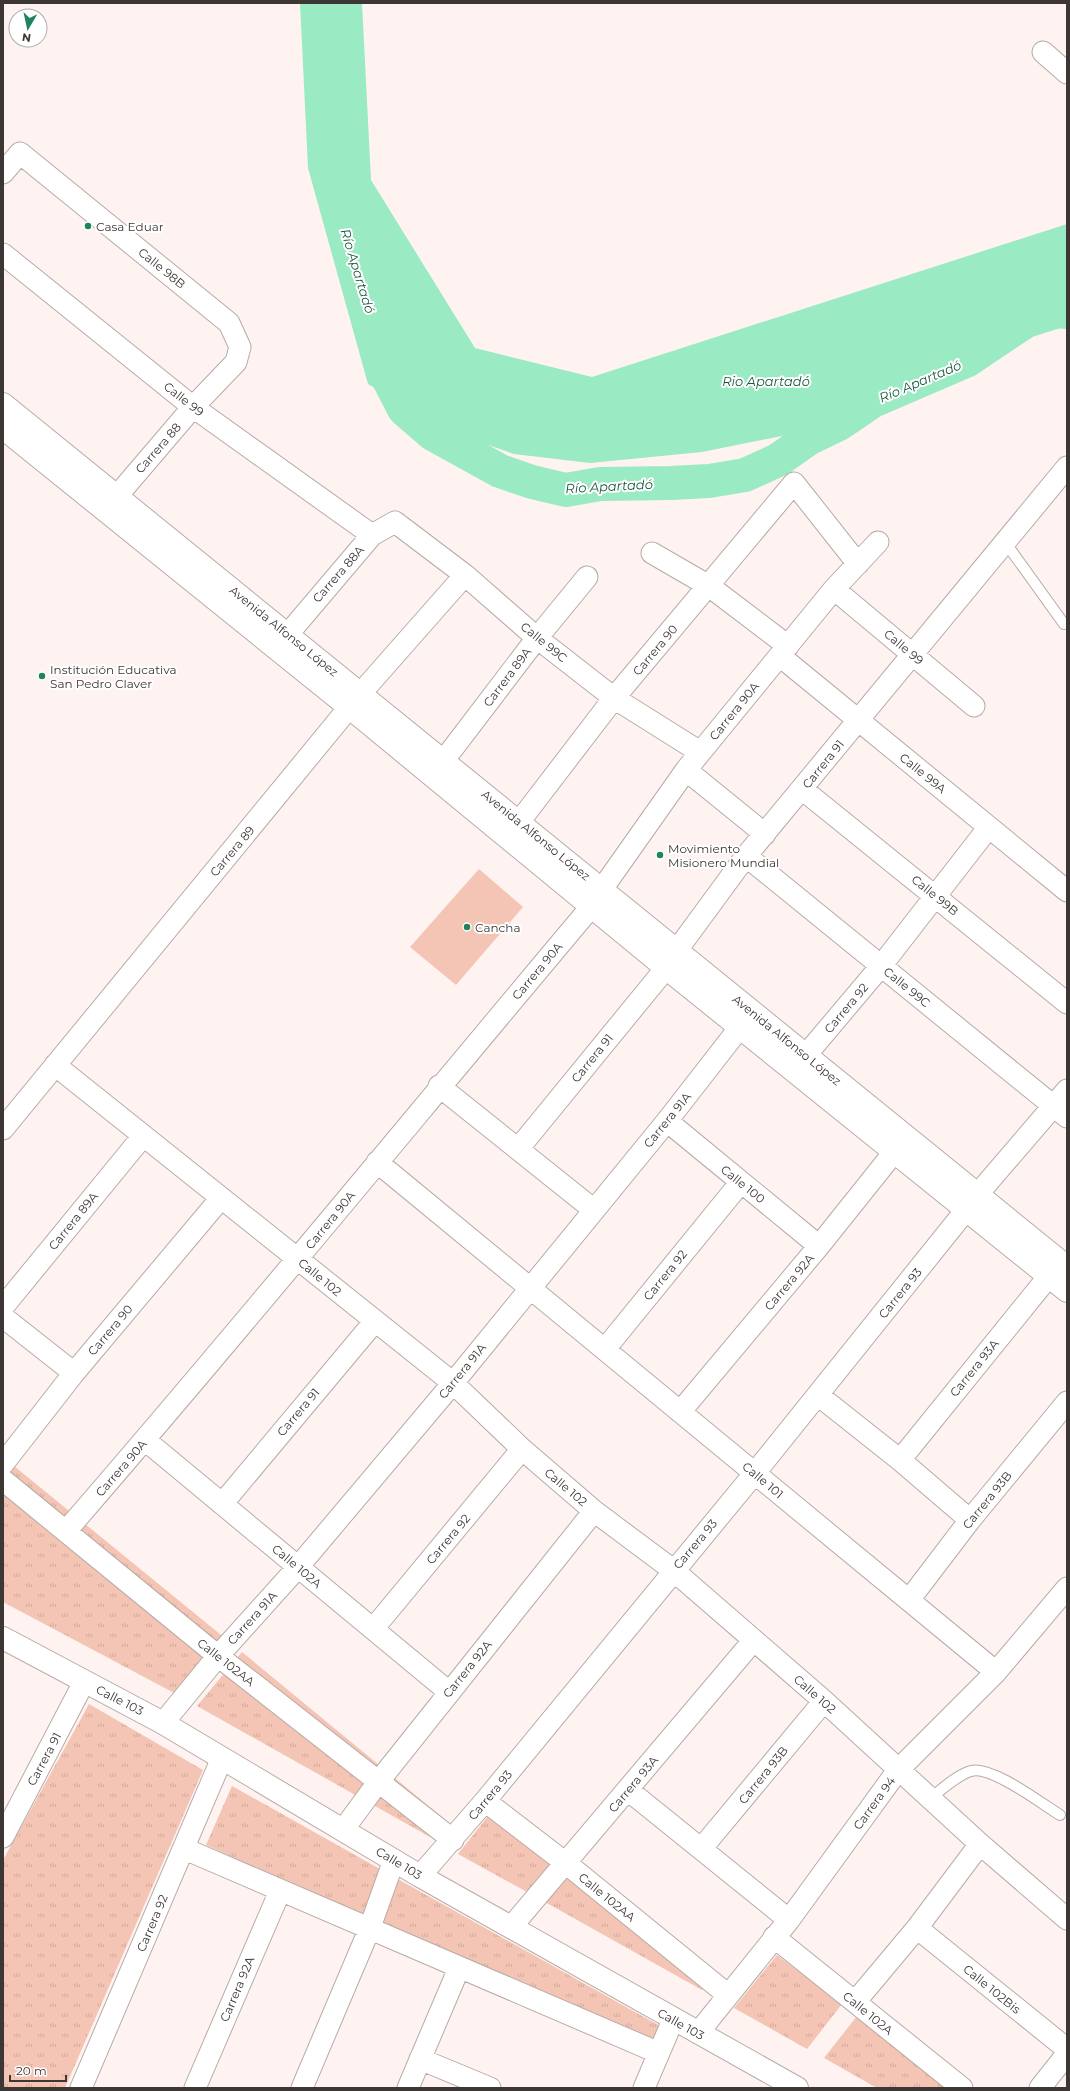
<svg xmlns="http://www.w3.org/2000/svg" width="1070" height="2091" viewBox="0 0 1070 2091" font-family="Montserrat,sans-serif">
  <style>
    .grass { fill: url(#grass-tufts) }
    .garden { fill: #f4c4b4 }
    .water { fill: #9aeac3 }
    .lines { fill: none; stroke-linecap: round; stroke-linejoin: round }
    .river { stroke: #9aeac3; stroke-width: 34 }
    .service-casing { stroke: #b7aba7; stroke-width: 12 }
    .minor-casing { stroke: #b7aba7; stroke-width: 23 }
    .tertiary-casing { stroke: #b7aba7; stroke-width: 24 }
    .service { stroke: #fff; stroke-width: 10 }
    .minor { stroke: #fff; stroke-width: 21 }
    .tertiary { stroke: #fff; stroke-width: 22 }
    .poi-dot { fill: #1f835d; stroke: #fff; stroke-width: 1.5 }
    .labels { text-anchor: middle; dominant-baseline: central; stroke-width: 4; stroke-linejoin: round; paint-order: stroke }
    .poi-label { font-size: 12px; fill: #3c3735; stroke: #fff; text-anchor: start }
    .street-label { font-size: 12px; fill: #3c3735; stroke: #fff }
    .water-label { font-size: 13px; font-style: italic; fill: #1a573f; stroke: #fff }
  </style>
  <defs>
    <pattern id="grass-tufts" width="24" height="20" patternUnits="userSpaceOnUse"><rect width="24" height="20" fill="#f4c4b4"/><path d="M3 7l-1-3M5 7V3M7 7l1-3M15 17l-1-3M17 17v-4M19 17l1-3" fill="none" stroke="#d2a99b"/></pattern>
  </defs>
  <rect width="100%" height="100%" fill="#fef3f0"/>
  <!-- grass -->
  <path class="grass" d="M3,1457L226,1639L178,1695L3,1602Z
    M242,1652L453,1826L439,1842L197,1706Z
    M89,1704L203,1770L65,2088H3V1860Z
    M232,1786L660,2026L652,2045L206,1845Z
    M488,1816L550,1865L527,1892L458,1854Z
    M567,1876L708,1983L702,1990L545,1902Z
    M777,1955L842,2004L807,2049L734,2008Z
    M857,2016L950,2088H877L824,2058Z"/>
  <!-- garden -->
  <path class="garden" d="M479,869L523,907L456,985L410,947Z"/>
  <!-- water -->
  <path class="water" d="M300,3H362L371,180L475,348L592,377L1067,224V318L1026,321L901,388L782,436L702,452L590,463L514,454L445,430L368,384L308,168Z"/>
  <g class="lines">
    <!-- river -->
    <path class="river" d="M385,363L388,378L404,409L433,434L500,471L532,482L566,490L600,484L671,483L709,481L745,475L778,460L808,439L839,424L873,401L966,361L1026,321L1058,311L1067,312"/>
    <defs>
      <path id="service" d="M1005,542L1064,624
        M931,1798C942,1789 957,1775 971,1771C991,1765 1042,1804 1060,1815"/>
      <path id="minor" d="M1043,52L1067,73
        M3,173L20,153L229,323L240,347L236,362L193,407L117,496
        M3,254L193,407L372,535
        M652,553L709,586L788,646
        M834,589L974,706
        M288,634L372,535L395,522L465,575L537,638L614,698L700,752
        M780,656L1067,891
        M444,760L537,638L587,577
        M686,770L765,834
        M802,789L1067,1003
        M519,822L614,698L794,483L858,564
        M746,856L1067,1117
        M602,889L686,770L834,589L878,542
        M677,950L746,856L1067,467
        M806,1055L881,966L989,827
        M55,1065L453,1383L522,1449L594,1511L673,1570L824,1701L980,1844L1067,1919
        M439,1086L594,1210
        M667,1121L819,1246
        M3,1129L361,693L465,575
        M518,1149L666,968
        M377,1162L996,1672
        M977,1195L1067,1090
        M3,1307L143,1136
        M3,1317L74,1373
        M605,1349L741,1182
        M818,1395L900,1460L970,1520
        M680,1412L819,1246L895,1151
        M145,1440L449,1692
        M900,1460L1049,1276
        M3,1464L74,1373L221,1198
        M3,1480L218,1656L453,1840
        M222,1504L375,1321
        M66,1531C244,1326 416,1115 591,907
        M909,1600L970,1520L1067,1402
        M373,1629L522,1449
        M163,1723L218,1656L298,1567L453,1383L667,1121L751,1013
        M628,1790L789,1920
        M485,1801L567,1864L728,1995
        M343,1830L379,1781L594,1511
        M3,1837L84,1682
        M185,1849L659,2053
        M701,1849L824,1701
        M420,1876L485,1801L754,1474L966,1210
        M512,1926L753,1641
        M917,1928L1067,2049
        M774,1937L962,2088
        M855,2002L917,1928L980,1844
        M698,2033L789,1920L898,1770L996,1672L1067,1588
        M420,2059L490,2088
        M81,2088L222,1758
        M195,2088L280,1891
        M302,2088L369,1930L394,1860
        M408,2088L459,1968
        M644,2088L673,2020
        M1040,2088L1067,2054"/>
      <path id="tertiary" d="M3,404L1067,1267
        M3,428L350,708L666,968L1067,1291
        M3,1638L163,1723L420,1876L797,2088"/>
    </defs>
    <!-- service casing -->
    <use href="#service" class="service-casing"/>
    <!-- minor casing -->
    <use href="#minor" class="minor-casing"/>
    <!-- tertiary casing -->
    <use href="#tertiary" class="tertiary-casing"/>
    <!-- service -->
    <use href="#service" class="service"/>
    <!-- minor -->
    <use href="#minor" class="minor"/>
    <!-- tertiary -->
    <use href="#tertiary" class="tertiary"/>
  </g>
  <!-- markers -->
  <g class="poi-dot">
    <circle cx="88" cy="226" r="4"/>
    <circle cx="42" cy="676" r="4"/>
    <circle cx="660" cy="855" r="4"/>
    <circle cx="467" cy="927" r="4"/>
  </g>
  <g class="labels">
    <!-- poi labels -->
    <g class="poi-label">
      <text x="96" y="226">Casa Eduar</text>
      <text x="50" y="669">Institución Educativa<tspan x="50" dy="14">San Pedro Claver</tspan></text>
      <text x="668" y="848">Movimiento<tspan x="668" dy="14">Misionero Mundial</tspan></text>
      <text x="475" y="927">Cancha</text>
    </g>
    <!-- street labels -->
    <g class="street-label">
      <text transform="translate(162 268) rotate(39)">Calle 98B</text>
      <text transform="translate(184 399) rotate(38)">Calle 99</text>
      <text transform="translate(158 448) rotate(-49)">Carrera 88</text>
      <text transform="translate(338 574) rotate(-49)">Carrera 88A</text>
      <text transform="translate(284 631) rotate(39)">Avenida Alfonso López</text>
      <text transform="translate(544 642) rotate(39)">Calle 99C</text>
      <text transform="translate(904 647) rotate(40)">Calle 99</text>
      <text transform="translate(655 650) rotate(-50)">Carrera 90</text>
      <text transform="translate(507 677) rotate(-53)">Carrera 89A</text>
      <text transform="translate(734 711) rotate(-51)">Carrera 90A</text>
      <text transform="translate(823 764) rotate(-51)">Carrera 91</text>
      <text transform="translate(923 773) rotate(39)">Calle 99A</text>
      <text transform="translate(536 835) rotate(39)">Avenida Alfonso López</text>
      <text transform="translate(232 851) rotate(-50)">Carrera 89</text>
      <text transform="translate(935 895) rotate(39)">Calle 99B</text>
      <text transform="translate(537 971) rotate(-50)">Carrera 90A</text>
      <text transform="translate(907 987) rotate(39)">Calle 99C</text>
      <text transform="translate(846 1008) rotate(-50)">Carrera 92</text>
      <text transform="translate(787 1040) rotate(39)">Avenida Alfonso López</text>
      <text transform="translate(592 1058) rotate(-51)">Carrera 91</text>
      <text transform="translate(667 1120) rotate(-51)">Carrera 91A</text>
      <text transform="translate(743 1184) rotate(39)">Calle 100</text>
      <text transform="translate(330 1220) rotate(-51)">Carrera 90A</text>
      <text transform="translate(73 1221) rotate(-51)">Carrera 89A</text>
      <text transform="translate(665 1275) rotate(-51)">Carrera 92</text>
      <text transform="translate(320 1277) rotate(39)">Calle 102</text>
      <text transform="translate(789 1282) rotate(-50)">Carrera 92A</text>
      <text transform="translate(900 1293) rotate(-51)">Carrera 93</text>
      <text transform="translate(110 1330) rotate(-50)">Carrera 90</text>
      <text transform="translate(974 1368) rotate(-51)">Carrera 93A</text>
      <text transform="translate(462 1371) rotate(-51)">Carrera 91A</text>
      <text transform="translate(298 1412) rotate(-50)">Carrera 91</text>
      <text transform="translate(121 1468) rotate(-49)">Carrera 90A</text>
      <text transform="translate(763 1480) rotate(40)">Calle 101</text>
      <text transform="translate(566 1487) rotate(40)">Calle 102</text>
      <text transform="translate(987 1500) rotate(-51)">Carrera 93B</text>
      <text transform="translate(448 1539) rotate(-50)">Carrera 92</text>
      <text transform="translate(695 1544) rotate(-50)">Carrera 93</text>
      <text transform="translate(297 1566) rotate(40)">Calle 102A</text>
      <text transform="translate(252 1618) rotate(-48)">Carrera 91A</text>
      <text transform="translate(226 1662) rotate(38)">Calle 102AA</text>
      <text transform="translate(467 1669) rotate(-51)">Carrera 92A</text>
      <text transform="translate(815 1694) rotate(41)">Calle 102</text>
      <text transform="translate(120 1700) rotate(27)">Calle 103</text>
      <text transform="translate(44 1759) rotate(-62)">Carrera 91</text>
      <text transform="translate(763 1775) rotate(-51)">Carrera 93B</text>
      <text transform="translate(633 1784) rotate(-50)">Carrera 93A</text>
      <text transform="translate(490 1795) rotate(-50)">Carrera 93</text>
      <text transform="translate(874 1803) rotate(-54)">Carrera 94</text>
      <text transform="translate(399 1863) rotate(31)">Calle 103</text>
      <text transform="translate(607 1897) rotate(39)">Calle 102AA</text>
      <text transform="translate(152 1923) rotate(-67)">Carrera 92</text>
      <text transform="translate(237 1989) rotate(-67)">Carrera 92A</text>
      <text transform="translate(992 1989) rotate(39)">Calle 102Bis</text>
      <text transform="translate(868 2013) rotate(39)">Calle 102A</text>
      <text transform="translate(681 2024) rotate(29)">Calle 103</text>
    </g>
    <!-- water labels -->
    <g class="water-label">
      <text transform="translate(358 271) rotate(73)">Río Apartadó</text>
      <text x="766" y="381">Rio Apartadó</text>
      <text transform="translate(920 381) rotate(-23)">Río Apartadó</text>
      <text transform="translate(609 486) rotate(-3)">Río Apartadó</text>
    </g>
  </g>
  <!-- border -->
  <rect width="1070" height="2091" fill="none" stroke="#3c3735" stroke-width="8"/>
  <!-- north arrow -->
  <g transform="translate(28 28) rotate(189)"><circle r="19" fill="#ffffff" stroke="#b1afae"/>
  <path d="M0-3L7 15L0 10L-7 15Z" fill="#1f835d"/>
  <text y="-6" font-size="11" font-weight="bold" text-anchor="middle" fill="#3c3735">N</text>
  </g>
  <!-- scale -->
  <path d="M10 2075v6h56v-6" fill="none" stroke="#3c3735" stroke-width="2"/>
  <text x="16" y="2075" font-size="12" fill="#3c3735" stroke="#ffffff" stroke-width="3" paint-order="stroke">20 m</text>
</svg>
